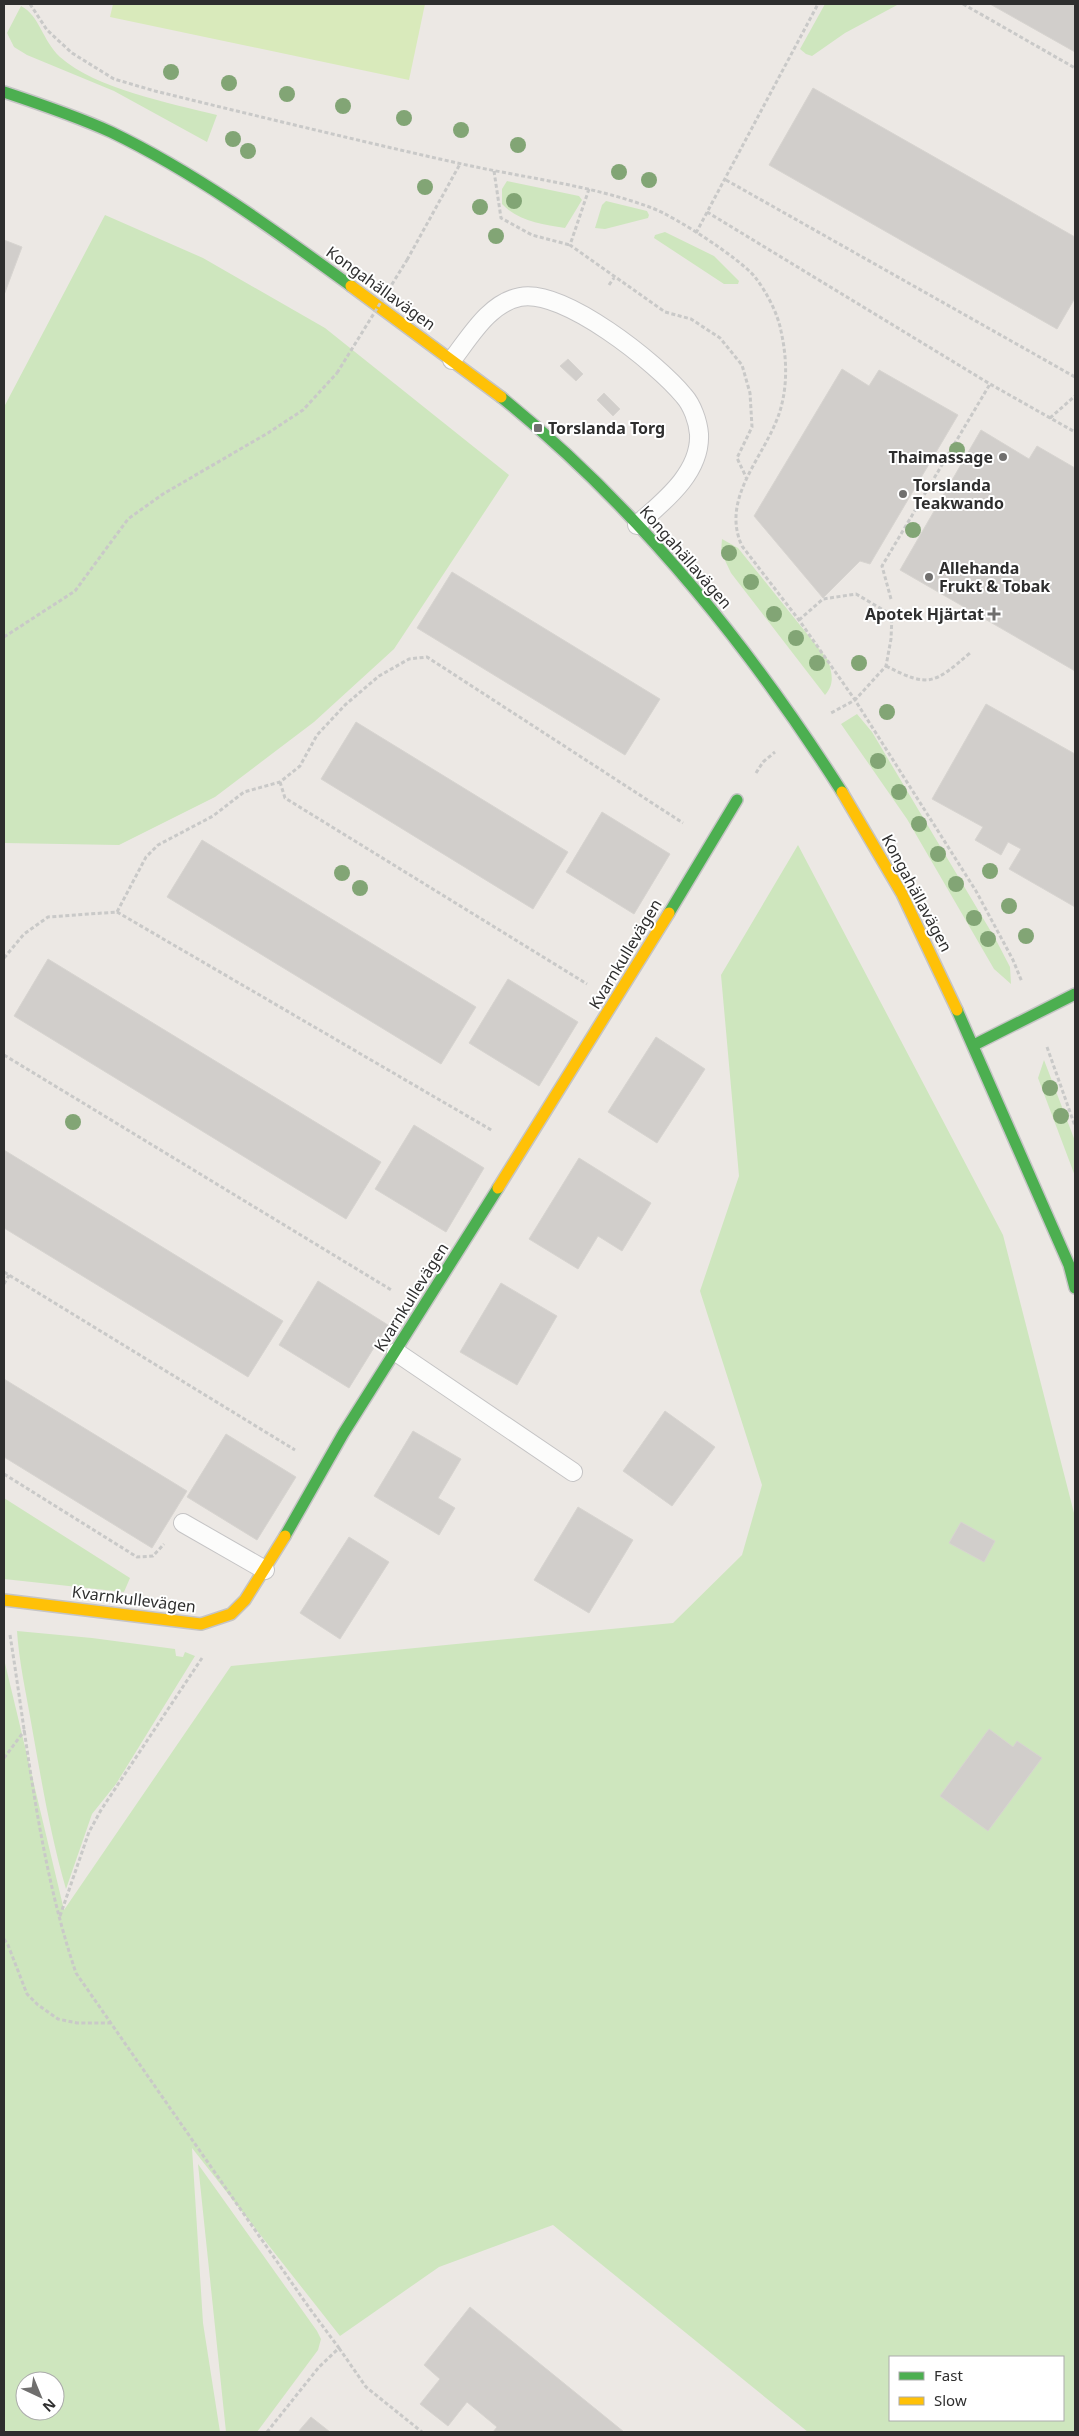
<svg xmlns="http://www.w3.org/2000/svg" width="1079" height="2436" viewBox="0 0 1079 2436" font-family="'Noto Sans',sans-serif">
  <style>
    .green { fill: #cee6be; fill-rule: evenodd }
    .pitch { fill: #d9eabb }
    .building { fill: #d1cecb; stroke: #d7d4d0 }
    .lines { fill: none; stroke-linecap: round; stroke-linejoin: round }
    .lane-casing { stroke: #c5c4c5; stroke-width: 20 }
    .fast-casing { stroke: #c5c4c5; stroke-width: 14 }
    .slow-casing { stroke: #c5c4c5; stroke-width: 14 }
    .path { stroke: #c9c9c8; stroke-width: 3; stroke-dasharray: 4 2.5; stroke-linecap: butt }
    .lane { stroke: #fcfcfb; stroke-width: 18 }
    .fast { stroke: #4caf50; stroke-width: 11 }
    .slow { stroke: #ffc107; stroke-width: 11 }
    .path-bridge { stroke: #c9c9c8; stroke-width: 3; stroke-dasharray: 4 2.5; stroke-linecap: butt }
    .tree { fill: #82a575 }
    .poi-dot { fill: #706f6e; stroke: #fff; stroke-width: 2 }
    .labels { text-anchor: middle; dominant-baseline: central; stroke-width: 4; stroke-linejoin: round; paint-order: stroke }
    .street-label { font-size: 16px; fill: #2e2e2e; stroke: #fff }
    .poi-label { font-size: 16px; font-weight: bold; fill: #2e2e2e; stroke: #fff; text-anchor: start }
  </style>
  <rect width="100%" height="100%" fill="#ece8e4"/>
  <!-- green -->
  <path class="green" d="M825,4H899L845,33L812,56L806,54L800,49Z
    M21,6C40,16 42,40 60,57C96,89 170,103 217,115L207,142L114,91L27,55L14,47L7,33Z
    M507,181L579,196L582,200L565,228C542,224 519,222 502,204V189Z
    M606,201L647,211L649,215L648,218L605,229L595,228L602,205Z
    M105,215L203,258L325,328L509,475L394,649L314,722L215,797L119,845L4,843V407Z
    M665,232L714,256L739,281L738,284H724L654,238L655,235Z
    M722,539L738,548L828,660C832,673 835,684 825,695L731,573L721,552Z
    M857,714L872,732L996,940L1010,967L1011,984L994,969L907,819L841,724Z
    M798,845L1003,1235L1075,1517V2432H808L553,2225L439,2267L340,2336L192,2148L203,2323L220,2432H4V1659L64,1910L231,1666L673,1623L742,1555L762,1485L700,1291L739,1176L721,975ZM890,2357H1063V2420H890ZM25,2381H55V2411H25Z
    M1044,1060L1075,1141V1176L1038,1078Z
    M4,1498L130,1578L124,1592L4,1579Z
    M17,1631L92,1638L175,1649L176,1656L183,1657L185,1652L195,1656L116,1784L92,1814L66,1889C50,1834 41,1778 31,1722C26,1692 19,1662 17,1631Z
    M198,2164L317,2331L321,2339L318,2350L257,2432H226Z"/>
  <!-- pitch -->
  <path class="pitch" d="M113,4H425L409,80L110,17Z"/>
  <!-- building -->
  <path class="building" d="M990,4H1075V52Z
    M813,88L1075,237V298L1057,329L769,165Z
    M4,240L22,247L4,295Z
    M568,359L583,374L576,381L560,366Z
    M842,369L869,386L879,370L958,415L870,564L860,561L823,598L754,516Z
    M604,393L620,409L613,416L597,400Z
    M981,430L1029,459L1037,446L1075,468V671L900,570Z
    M452,572L660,699L625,755L417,628Z
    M986,704L1075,754V907L1009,869L1021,849L1008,842L1001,855L975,840L983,827L932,799Z
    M356,722L568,852L533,909L321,779Z
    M602,812L670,854L634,914L566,872Z
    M202,840L476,1007L441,1064L167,897Z
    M48,959L381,1162L346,1219L14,1016Z
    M508,979L578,1022L539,1086L469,1043Z
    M656,1037L705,1069L657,1143L608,1112Z
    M414,1125L484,1168L446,1232L375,1189Z
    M4,1150L283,1321L248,1377L4,1228Z
    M579,1158L651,1203L622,1251L598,1236L578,1269L529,1239Z
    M318,1281L388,1325L349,1388L279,1345Z
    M501,1283L557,1316L517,1385L460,1352Z
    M4,1379L187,1491L152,1548L4,1457Z
    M665,1411L715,1447L672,1506L623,1471Z
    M413,1431L461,1459L438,1498L455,1508L439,1535L374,1496Z
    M226,1434L296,1477L257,1540L187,1497Z
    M578,1507L633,1540L589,1613L534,1580Z
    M961,1522L995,1541L984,1562L949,1543Z
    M349,1537L389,1562L340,1639L300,1613Z
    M989,1729L1013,1747L1017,1741L1042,1758L988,1831L940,1796Z
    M470,2307L624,2432H493L497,2427L467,2402L448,2426L420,2404L440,2379L424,2365Z
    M311,2417L330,2432H298Z"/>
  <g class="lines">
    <defs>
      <path id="lane" d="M452,360C470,337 489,303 520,297C563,288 657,363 684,396C692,405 698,421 699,434C701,473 663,502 637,525
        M396,1352L573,1472
        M183,1523L265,1570"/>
      <path id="fast" d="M4,92C40,104 76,116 111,132C196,173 274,230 351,286
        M501,397C637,507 748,644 842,792
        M669,913L737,800
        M957,1010L1069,1265L1075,1288
        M974,1045L1075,994
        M285,1536L343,1434L498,1188"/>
      <path id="slow" d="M351,286L501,397
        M842,792L902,894L957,1010
        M498,1188L669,913
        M4,1600L201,1624L231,1614L245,1600L285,1536"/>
    </defs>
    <!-- lane casing -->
    <use href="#lane" class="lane-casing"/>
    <!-- fast casing -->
    <use href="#fast" class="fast-casing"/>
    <!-- slow casing -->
    <use href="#slow" class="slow-casing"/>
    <!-- path -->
    <path class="path" d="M30,4L47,30L72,53L114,79L155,91C257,116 359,141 462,164C525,178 591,185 652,208C676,217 739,258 755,277C766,291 778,314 781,331C787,358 788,387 779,414C764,458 720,498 742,546L799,620L855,700L976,891L1013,960L1022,982
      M963,4L1075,68
      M494,171L501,218L532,235L570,245
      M726,180L1075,377
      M589,189L570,245L665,312L691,319L720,338L742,365L750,393L752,427L737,458L746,477
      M707,212L990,384L1075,432
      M696,233L818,4
      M407,260L460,164
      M609,285L614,278
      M1050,418L1075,396
      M891,599L882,566L990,384
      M799,620L823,599L856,594L892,615L891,639L886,666L855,700L831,713
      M4,637L75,591L128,519L163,494L268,433L303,410L337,373
      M886,666C929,688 934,684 970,653
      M756,773L763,762L775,752
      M280,782L285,798L587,984
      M117,912L493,1131
      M4,958L24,934L48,917L117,912L146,857L158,845L213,816L244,792L280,782L300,766L317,735L345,705L379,676L409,659L427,657L683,823
      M1047,1047L1075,1126
      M4,1055L393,1291
      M4,1272L295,1450
      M4,1284L9,1275
      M4,1474L137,1557L153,1556L164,1544
      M10,1635C28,1748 39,1864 76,1973L310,2309L339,2348L319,2367L267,2432
      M4,1758L25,1730
      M60,1916L89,1832L101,1810L202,1658
      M4,1939L8,1945L27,1994L38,2005L58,2019L77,2023H111
      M339,2348L366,2387L422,2432"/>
    <!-- lane -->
    <use href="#lane" class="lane"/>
    <!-- fast -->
    <use href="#fast" class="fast"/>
    <!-- slow -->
    <use href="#slow" class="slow"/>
    <!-- path-bridge -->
    <path class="path-bridge" d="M337,373L407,260"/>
  </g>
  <!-- trees -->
  <g class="tree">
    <circle cx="171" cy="72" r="8"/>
    <circle cx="229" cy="83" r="8"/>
    <circle cx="287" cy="94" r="8"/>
    <circle cx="343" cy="106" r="8"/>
    <circle cx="404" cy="118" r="8"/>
    <circle cx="461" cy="130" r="8"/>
    <circle cx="233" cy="139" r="8"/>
    <circle cx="518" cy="145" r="8"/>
    <circle cx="248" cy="151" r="8"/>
    <circle cx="619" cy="172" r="8"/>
    <circle cx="649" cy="180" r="8"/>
    <circle cx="425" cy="187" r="8"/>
    <circle cx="514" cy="201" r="8"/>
    <circle cx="480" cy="207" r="8"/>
    <circle cx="496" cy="236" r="8"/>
    <circle cx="957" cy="450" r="8"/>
    <circle cx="913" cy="530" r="8"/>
    <circle cx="729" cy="553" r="8"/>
    <circle cx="751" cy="582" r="8"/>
    <circle cx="774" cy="614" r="8"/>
    <circle cx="796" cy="638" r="8"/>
    <circle cx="817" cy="663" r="8"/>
    <circle cx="859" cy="663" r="8"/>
    <circle cx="887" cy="712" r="8"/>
    <circle cx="878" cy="761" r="8"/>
    <circle cx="899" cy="792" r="8"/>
    <circle cx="919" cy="824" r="8"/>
    <circle cx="938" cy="854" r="8"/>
    <circle cx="990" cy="871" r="8"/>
    <circle cx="342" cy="873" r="8"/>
    <circle cx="956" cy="884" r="8"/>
    <circle cx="360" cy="888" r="8"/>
    <circle cx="1009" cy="906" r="8"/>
    <circle cx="974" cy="918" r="8"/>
    <circle cx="1026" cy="936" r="8"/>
    <circle cx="988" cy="939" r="8"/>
    <circle cx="1050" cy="1088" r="8"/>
    <circle cx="1061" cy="1116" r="8"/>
    <circle cx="73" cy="1122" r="8"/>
  </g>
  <!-- markers -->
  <g class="poi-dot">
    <rect x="533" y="423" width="10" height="10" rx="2.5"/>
    <circle cx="1003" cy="457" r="5"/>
    <circle cx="903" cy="494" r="5"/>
    <circle cx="929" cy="577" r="5"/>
    <path d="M991.5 606.5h5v5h5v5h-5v5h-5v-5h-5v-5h5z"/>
  </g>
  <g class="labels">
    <!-- street labels -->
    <g class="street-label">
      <text transform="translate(381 288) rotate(36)">Kongahällavägen</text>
      <text transform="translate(686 557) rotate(49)">Kongahällavägen</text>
      <text transform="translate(917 893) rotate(62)">Kongahällavägen</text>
      <text transform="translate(625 954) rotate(-59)">Kvarnkullevägen</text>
      <text transform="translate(411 1297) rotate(-58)">Kvarnkullevägen</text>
      <text transform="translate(134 1599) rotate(7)">Kvarnkullevägen</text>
    </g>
    <!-- poi labels -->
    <g class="poi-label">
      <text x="548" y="428">Torslanda Torg</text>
      <text x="993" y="457" text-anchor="end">Thaimassage</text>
      <text x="913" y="485">Torslanda<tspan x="913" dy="18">Teakwando</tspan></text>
      <text x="939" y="568">Allehanda<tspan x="939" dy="18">Frukt &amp; Tobak</tspan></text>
      <text x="984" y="614" text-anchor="end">Apotek Hjärtat</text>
    </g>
  </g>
  <!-- border -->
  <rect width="1079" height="2436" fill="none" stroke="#2e2e2e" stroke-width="10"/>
  <!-- legend -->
  <rect x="889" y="2356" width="175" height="65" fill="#ffffff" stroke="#ababab"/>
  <rect x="899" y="2372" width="25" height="8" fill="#4caf50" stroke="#ababab"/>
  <text x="934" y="2381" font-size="15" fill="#2e2e2e">Fast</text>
  <rect x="899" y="2397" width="25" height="8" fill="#ffc107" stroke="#ababab"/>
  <text x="934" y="2406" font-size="15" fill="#2e2e2e">Slow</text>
  <!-- north arrow -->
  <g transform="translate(40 2396) rotate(136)"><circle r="24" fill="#ffffff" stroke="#ababab"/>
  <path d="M0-4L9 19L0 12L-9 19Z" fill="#706f6e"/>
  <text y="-8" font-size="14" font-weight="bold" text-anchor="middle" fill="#2e2e2e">N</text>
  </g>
</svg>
